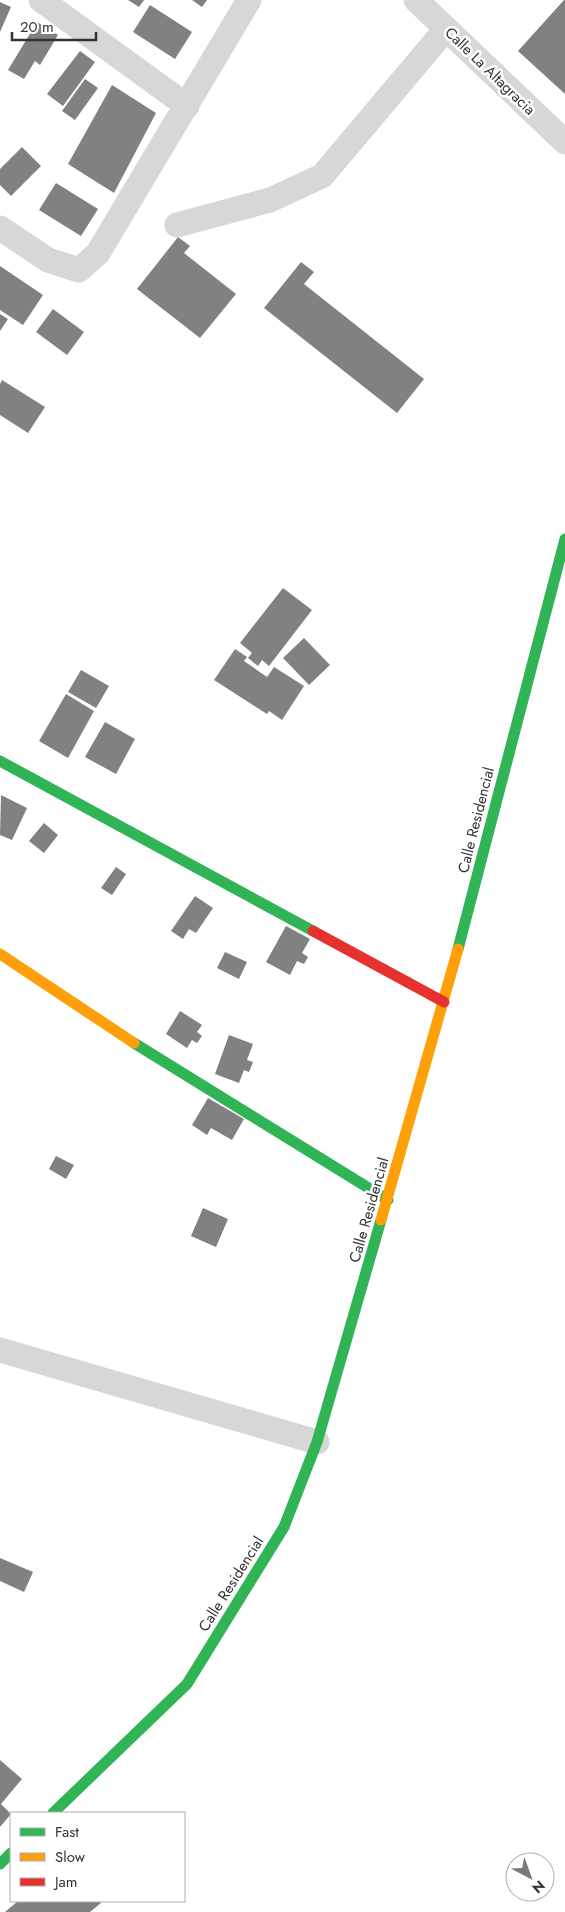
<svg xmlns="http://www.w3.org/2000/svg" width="565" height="1912" viewBox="0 0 565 1912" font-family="Jost,sans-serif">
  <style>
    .building { fill: #818181 }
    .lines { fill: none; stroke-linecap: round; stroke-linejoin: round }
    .street { stroke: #d7d7d7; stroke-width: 25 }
    .fast { stroke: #30b455; stroke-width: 11 }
    .slow { stroke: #ff9f0a; stroke-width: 11 }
    .jam { stroke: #e5322d; stroke-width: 11 }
    .labels { text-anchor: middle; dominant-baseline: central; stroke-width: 5; stroke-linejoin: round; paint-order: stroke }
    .street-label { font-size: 15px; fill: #333; stroke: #fff }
  </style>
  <rect width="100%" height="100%" fill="#fff"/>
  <!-- building -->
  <path class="building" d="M128,0H144L139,7Z
    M192,0H207L202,7Z
    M564,0H565V94L518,51Z
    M0,2L11,7L0,32Z
    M150,5L192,32L175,59L133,32Z
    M37,22L58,35L40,65L35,61L24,79L8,70Z
    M80,51L95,62L63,106L47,94Z
    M85,79L98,88L75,120L62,111Z
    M112,85L156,113L114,193L68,164Z
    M22,147L41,166L11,196L0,185V169Z
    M56,183L98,209L81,236L39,210Z
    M178,237L190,246L184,253L236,294L200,338L137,289Z
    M301,262L314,272L304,284L424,379L397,413L264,308Z
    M0,266L43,295L23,325L0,310Z
    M53,309L84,332L67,355L36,332Z
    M0,314L8,319L0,331Z
    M2,380L45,407L28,433L0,415V384Z
    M283,588L312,610L269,666L262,660L258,666L248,658L252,653L240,643Z
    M304,638L330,665L309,685L283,658Z
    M235,649L247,657L244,661L267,677L274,667L304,686L282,720L269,711L267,714L214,680Z
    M81,670L109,686L96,708L68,692Z
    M66,694L94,711L68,758L39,741Z
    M105,722L135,739L116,774L85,757Z
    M1,795L27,808L12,840L0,835Z
    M44,823L58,835L44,853L29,841Z
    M116,867L126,874L112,895L101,888Z
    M195,896L213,908L196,933L189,929L183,939L171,931Z
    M286,926L310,939L302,953L308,957L304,964L297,961L290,975L266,962Z
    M225,952L247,962L239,979L217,968Z
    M180,1011L202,1025L197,1032L202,1036L197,1043L192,1040L187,1048L166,1034Z
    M229,1035L253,1044L247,1060L253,1062L249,1072L244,1070L239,1083L215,1074Z
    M208,1098L244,1119L232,1140L211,1128L207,1135L192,1125Z
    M56,1156L74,1165L66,1179L49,1169Z
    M203,1208L228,1219L216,1247L191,1236Z
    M0,1558L33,1572L24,1592L0,1581Z
    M0,1760L22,1779L1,1804L11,1814L0,1827Z
    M18,1901H99L101,1903L90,1912H5Z"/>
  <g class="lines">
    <!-- street -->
    <path class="street" d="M41,0L187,106
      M416,0L565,142
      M177,225L270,200L322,176L446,29
      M0,228L48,260L79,270L98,253L249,0
      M0,1350L317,1442"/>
    <!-- fast -->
    <path class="fast" d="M0,761L313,931
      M458,949L565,539
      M134,1043L388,1200
      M53,1813L187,1684L284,1527L317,1442L381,1220
      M0,1864L11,1853"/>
    <!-- slow -->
    <path class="slow" d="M0,954L134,1043
      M381,1220L458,949"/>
    <!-- jam -->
    <path class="jam" d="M313,931L444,1002"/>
  </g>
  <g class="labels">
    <!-- street labels -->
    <g class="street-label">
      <text transform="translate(490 71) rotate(44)">Calle La Altagracia</text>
      <text transform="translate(476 820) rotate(-76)">Calle Residencial</text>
      <text transform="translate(369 1210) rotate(-74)">Calle Residencial</text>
      <text transform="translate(231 1584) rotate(-58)">Calle Residencial</text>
    </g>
  </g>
  <!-- legend -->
  <rect x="10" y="1812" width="175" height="90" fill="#ffffff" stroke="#adadad"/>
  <rect x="20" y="1828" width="25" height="8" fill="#30b455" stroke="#adadad"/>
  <text x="55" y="1837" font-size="15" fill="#333333">Fast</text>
  <rect x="20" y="1853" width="25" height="8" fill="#ff9f0a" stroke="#adadad"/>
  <text x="55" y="1862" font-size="15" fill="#333333">Slow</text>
  <rect x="20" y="1878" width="25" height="8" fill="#e5322d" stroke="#adadad"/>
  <text x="55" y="1887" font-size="15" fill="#333333">Jam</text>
  <!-- north arrow -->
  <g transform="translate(530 1877) rotate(139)"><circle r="24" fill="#ffffff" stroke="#adadad"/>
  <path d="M0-4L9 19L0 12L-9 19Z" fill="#7a7a7a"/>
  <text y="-8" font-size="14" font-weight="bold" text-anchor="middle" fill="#333333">N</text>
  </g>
  <!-- scale -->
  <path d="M12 32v8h84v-8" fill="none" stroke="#333333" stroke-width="2.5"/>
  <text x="20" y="32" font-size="15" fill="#333333" stroke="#ffffff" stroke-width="4" paint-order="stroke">20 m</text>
</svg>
